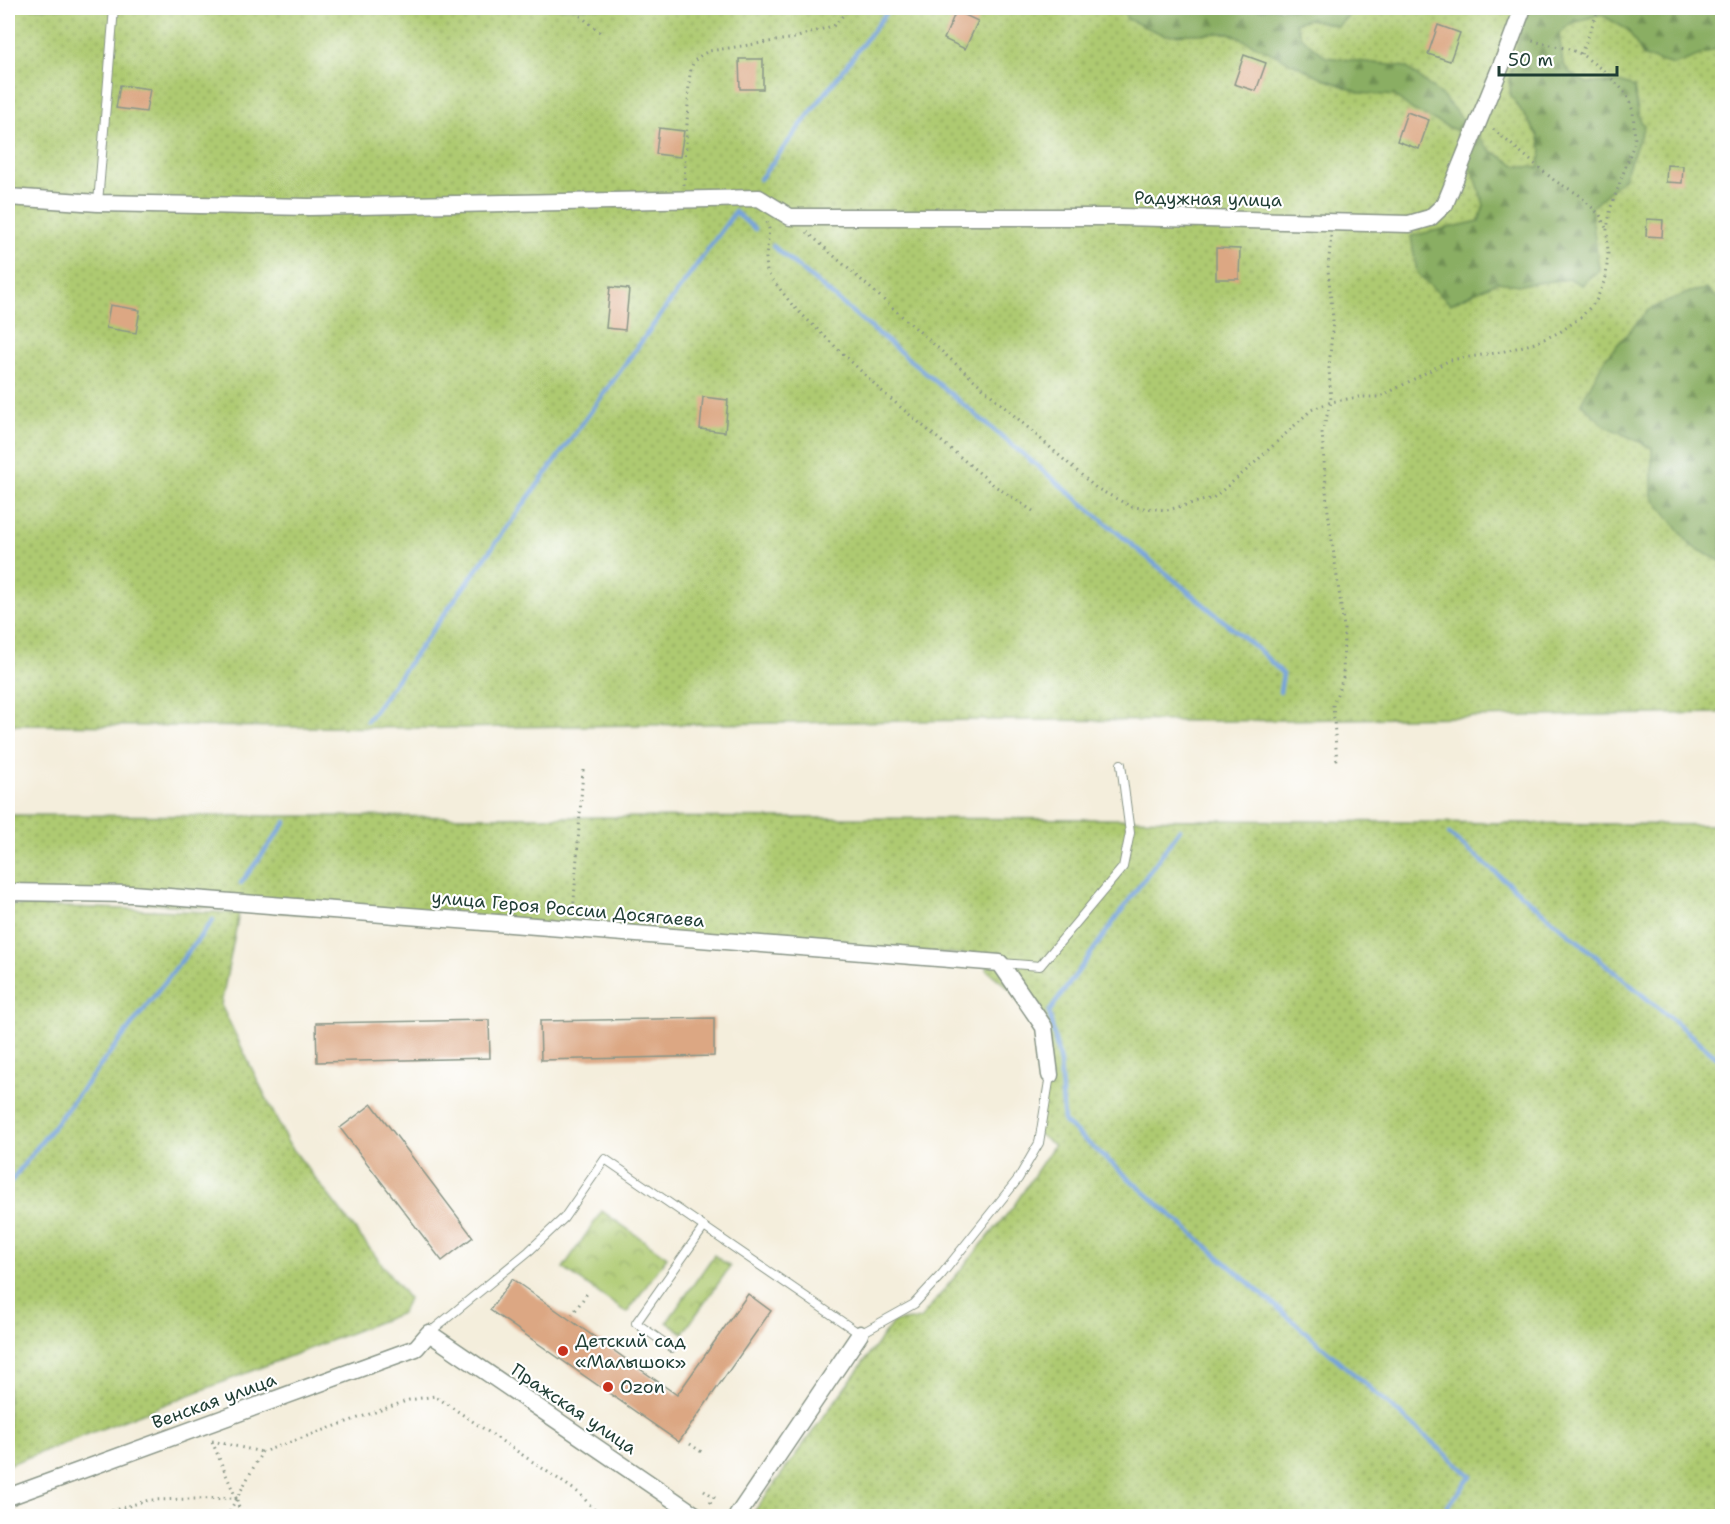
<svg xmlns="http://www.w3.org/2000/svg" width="1730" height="1524" viewBox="0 0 1730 1524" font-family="'Shantell Sans',sans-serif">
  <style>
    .grass { fill: url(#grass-dots); stroke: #668452; stroke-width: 1.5 }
    .forest { fill: url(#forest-firs); stroke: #54764c; stroke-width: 1.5 }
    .park { fill: url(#park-crowns); stroke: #668452; stroke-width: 1.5 }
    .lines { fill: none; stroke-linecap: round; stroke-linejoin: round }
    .stream { stroke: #73a2dc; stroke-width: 4.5 }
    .building { fill: #dca783 }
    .service-casing { stroke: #8a9688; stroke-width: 10 }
    .minor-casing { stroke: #8a9688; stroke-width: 19 }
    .path { stroke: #8a9688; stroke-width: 3; stroke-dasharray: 1.5 4.5; stroke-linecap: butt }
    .service { stroke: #fff; stroke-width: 8 }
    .minor { stroke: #fff; stroke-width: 16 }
    .poi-dot { fill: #c8321e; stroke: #fff; stroke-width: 2 }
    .labels { text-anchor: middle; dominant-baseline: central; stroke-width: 4.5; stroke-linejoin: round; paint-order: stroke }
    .street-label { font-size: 18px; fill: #1f3d34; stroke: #fff }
    .poi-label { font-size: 18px; fill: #1f3d34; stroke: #fff; text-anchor: start }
  </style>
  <defs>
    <pattern id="grass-dots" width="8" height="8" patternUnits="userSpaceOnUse" patternTransform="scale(1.5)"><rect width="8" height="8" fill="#aeca71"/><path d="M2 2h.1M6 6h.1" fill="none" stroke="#8da55e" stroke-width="1.8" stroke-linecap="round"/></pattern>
    <pattern id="forest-firs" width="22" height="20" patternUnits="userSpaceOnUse" patternTransform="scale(1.5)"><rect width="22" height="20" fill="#8aae63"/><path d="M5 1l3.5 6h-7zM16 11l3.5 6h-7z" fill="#708f52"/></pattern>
    <pattern id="park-crowns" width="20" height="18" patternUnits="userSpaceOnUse" patternTransform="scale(1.5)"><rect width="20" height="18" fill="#aeca71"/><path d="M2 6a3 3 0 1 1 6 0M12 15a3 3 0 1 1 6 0" fill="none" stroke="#8da55e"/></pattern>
  </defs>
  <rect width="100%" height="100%" fill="#fff"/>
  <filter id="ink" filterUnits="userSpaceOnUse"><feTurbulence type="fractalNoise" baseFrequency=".0167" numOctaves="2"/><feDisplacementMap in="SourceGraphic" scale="12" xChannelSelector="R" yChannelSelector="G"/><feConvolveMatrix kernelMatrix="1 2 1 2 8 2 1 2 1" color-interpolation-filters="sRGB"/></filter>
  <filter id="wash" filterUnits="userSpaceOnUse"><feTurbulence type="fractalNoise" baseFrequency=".008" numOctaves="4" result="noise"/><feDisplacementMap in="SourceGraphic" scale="24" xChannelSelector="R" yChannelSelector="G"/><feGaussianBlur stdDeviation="1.35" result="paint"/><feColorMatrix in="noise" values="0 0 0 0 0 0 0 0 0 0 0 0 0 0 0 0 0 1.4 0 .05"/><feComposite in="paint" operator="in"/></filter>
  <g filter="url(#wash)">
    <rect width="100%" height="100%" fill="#f4eedc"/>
    <!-- grass -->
    <path class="grass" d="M8,8H1722V713L1222,721L979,720L446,728L8,725Z
      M8,815L1105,819L1722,825V1516H751L893,1322L920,1319L1013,1207L1054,1145L1035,1132L1046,1072L1031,1017L1012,991L987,970L989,956L8,895Z
      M8,905L239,913L221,1005L288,1143L408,1298L402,1313L8,1465Z"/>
    <!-- forest -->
    <path class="forest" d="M1123,8H1350L1348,16L1338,26L1309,19L1295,23L1301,37L1326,57L1406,67L1442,96L1490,150L1517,166L1538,168L1542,151L1538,135L1511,96L1509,80L1520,34L1517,8H1722V39L1716,49L1674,65L1644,57L1628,30L1600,14L1570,24L1559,34L1563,64L1573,76L1587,83L1619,82L1634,87L1639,118L1644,126L1624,178L1591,208L1599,270L1582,285L1570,279L1519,285L1497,282L1450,304L1417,273L1411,236L1479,221L1484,205L1475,176L1459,148L1457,131L1413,110L1395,96L1360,93L1325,79L1229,33L1164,35L1127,19Z
      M1706,289L1719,299L1722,305V562L1691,546L1652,496V448L1604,425L1581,403L1604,360L1648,310L1690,292Z"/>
    <!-- park -->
    <path class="park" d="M602,1211L667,1257L627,1313L563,1268Z
      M714,1255L730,1267L683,1333L667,1322Z"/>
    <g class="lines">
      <!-- stream -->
      <path class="stream" d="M760,179L890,8
        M773,246L1262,653L1283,674L1280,692
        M367,721L735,212L755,229
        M1180,829L1049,1012L1060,1063L1064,1122L1471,1476L1440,1516
        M1449,834L1722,1061
        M241,883L286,822
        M8,1185L213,920"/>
    </g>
    <g id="blocks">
      <!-- building -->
      <path class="building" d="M956,11L978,21L965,49L944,39Z
        M1438,25L1460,33L1450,61L1428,54Z
        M1244,55L1266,63L1256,91L1234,84Z
        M739,59H763V89H740Z
        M120,85L150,89L146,112L116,108Z
        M1407,112L1429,120L1419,149L1397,141Z
        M659,128L684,131L680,157L656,154Z
        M1667,165L1683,166L1682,183L1666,182Z
        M1647,219L1663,220L1662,237L1646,236Z
        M1216,248L1240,249L1239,279H1216Z
        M610,287L629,289L625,330L606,328Z
        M110,305L140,310L136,333L106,328Z
        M703,397L728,400L725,432L700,429Z
        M714,1018V1056L541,1060L540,1021Z
        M489,1020L490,1058L317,1062L316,1023Z
        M372,1104L473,1237L442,1261L340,1128Z
        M512,1279L677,1395L748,1294L771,1311L679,1442L490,1310Z"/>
    </g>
  </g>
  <g filter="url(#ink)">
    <use href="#blocks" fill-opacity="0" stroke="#8a9688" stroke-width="1.5"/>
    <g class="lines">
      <defs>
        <path id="service" d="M98,203L114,8
          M1001,963L1040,966L1123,867L1130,833L1121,764
          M429,1333L529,1251L564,1218L605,1159L860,1334L914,1304L942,1274L1018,1179L1039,1143L1050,1075
          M672,1348L636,1323L704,1227"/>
        <path id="minor" d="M8,197L98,203L309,207L759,198L790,217H1121L1409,224L1430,218L1445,204L1505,56L1523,8
          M8,892L132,894L1000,963L1044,1027L1050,1075
          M8,1497L416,1348L429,1333L697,1516
          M737,1516L860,1334"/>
      </defs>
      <!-- service casing -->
      <use href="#service" class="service-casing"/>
      <!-- minor casing -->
      <use href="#minor" class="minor-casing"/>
      <!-- path -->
      <path class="path" d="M571,8L602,34
        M1581,54L1599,8
        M1493,129L1555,181L1578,194L1600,215L1606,228
        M684,185L689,83C691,64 692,59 709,51L795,38L835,25L849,8
        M767,222L769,229L766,258L767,272L793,306L886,395L995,486L1033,511
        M807,232L1096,488L1132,507L1167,510L1213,498L1248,469L1311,410L1331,402L1358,397H1380L1450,360L1501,352L1535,343L1560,332L1581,317L1596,301L1606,277L1608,253L1607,229L1611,207L1635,141L1633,111L1626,93L1604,71L1581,54L1569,49L1528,40
        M1331,236L1328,269L1333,320L1329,368L1331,402L1322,432L1327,504L1344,628L1343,678L1333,705L1337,763
        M573,915L583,770
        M572,1315L588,1292
        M212,1441L262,1452
        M690,1444L703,1453
        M704,1490L714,1497L708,1507
        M237,1500L241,1516
        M94,1516L149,1500L236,1498L211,1439
        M227,1516L262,1452L409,1400L435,1396L579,1493L600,1516"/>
      <!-- service -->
      <use href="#service" class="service"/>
      <!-- minor -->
      <use href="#minor" class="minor"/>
    </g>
  </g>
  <!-- markers -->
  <g class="poi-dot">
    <circle cx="563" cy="1351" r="6"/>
    <circle cx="608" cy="1387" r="6"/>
  </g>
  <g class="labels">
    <!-- street labels -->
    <g class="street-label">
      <text transform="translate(1208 199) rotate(1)">Радужная улица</text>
      <text transform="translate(568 909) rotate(5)">улица Героя России Досягаева</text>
      <text transform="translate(214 1401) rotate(-20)">Венская улица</text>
      <text transform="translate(574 1409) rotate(34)">Пражская улица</text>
    </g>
    <!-- poi labels -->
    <g class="poi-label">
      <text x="575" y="1341">Детский сад<tspan x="575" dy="21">«Малышок»</tspan></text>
      <text x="620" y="1387">Ozon</text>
    </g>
  </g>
  <!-- margin -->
  <rect width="1730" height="1524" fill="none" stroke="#fff" stroke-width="30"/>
  <!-- scale -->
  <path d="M1499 66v9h118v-9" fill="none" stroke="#1f3d34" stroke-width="3"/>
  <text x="1508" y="66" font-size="18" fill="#1f3d34" stroke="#ffffff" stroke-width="4.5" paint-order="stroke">50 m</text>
</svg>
